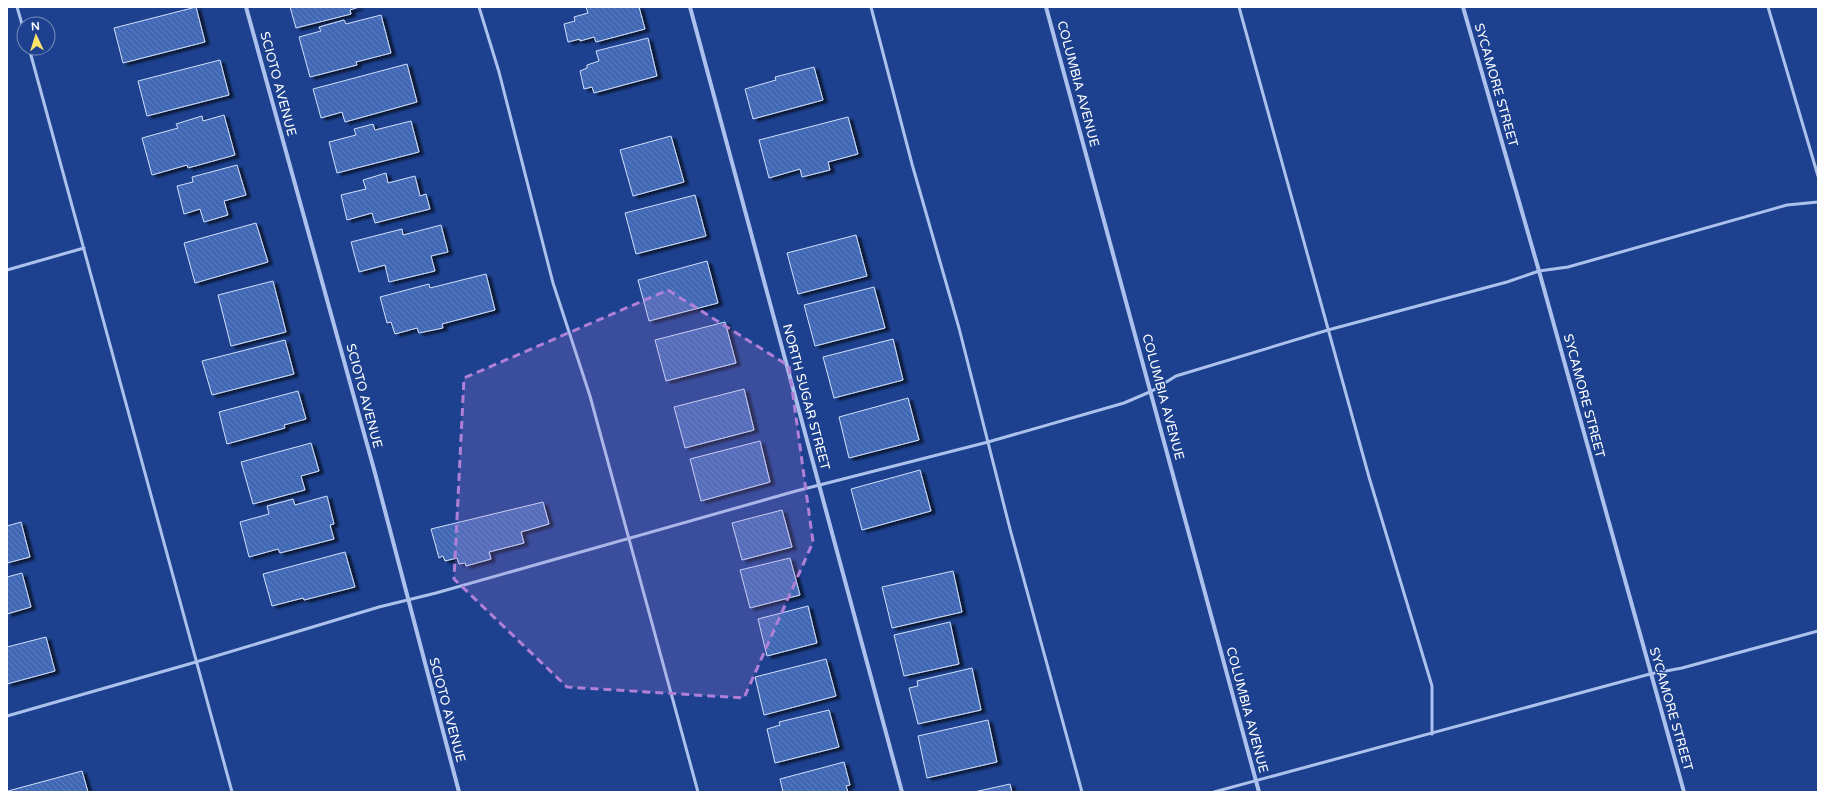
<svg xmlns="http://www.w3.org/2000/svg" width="1825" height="799" viewBox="0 0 1825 799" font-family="'Varela Round',sans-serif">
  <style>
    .building { fill: url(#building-back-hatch); stroke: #d1dffa; filter: url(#shadow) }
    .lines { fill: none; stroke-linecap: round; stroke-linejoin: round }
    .lane { stroke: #acc2ed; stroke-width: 3 }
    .street { stroke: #acc2ed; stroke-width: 4 }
    .marked { fill: #b080d9; fill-opacity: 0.2; stroke: #b080d9; stroke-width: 3; stroke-dasharray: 8 5; stroke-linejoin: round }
    .labels { text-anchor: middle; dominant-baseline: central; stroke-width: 3; stroke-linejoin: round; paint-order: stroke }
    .street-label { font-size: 13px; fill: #fff; stroke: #1d418f }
  </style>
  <defs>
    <pattern id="building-back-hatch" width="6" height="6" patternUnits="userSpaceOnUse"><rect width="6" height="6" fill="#4168b5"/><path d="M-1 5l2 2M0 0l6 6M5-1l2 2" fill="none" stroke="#5e7fc0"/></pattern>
    <filter id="shadow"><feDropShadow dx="4.5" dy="2.5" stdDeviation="1" flood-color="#0009"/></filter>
  </defs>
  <rect width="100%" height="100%" fill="#1d418f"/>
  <!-- building -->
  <path class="building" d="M196,7L205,42L123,63L114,28Z
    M290,7H359L350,10L351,14L296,28Z
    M586,7H639L645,29L596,42L594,37L580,41V39L568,42L564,24L575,21L574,17L588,13Z
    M381,15L391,53L356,62L357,65L310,77L299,37L321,31L319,27L344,20L346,24Z
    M648,38L657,76L594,93L592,87L584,89L580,71L587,68V65L599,61L596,51Z
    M220,60L229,95L147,116L138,81Z
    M407,64L417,102L345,122L342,112L321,118L313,89Z
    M814,67L823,100L753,119L745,89L776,80L775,77Z
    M224,115L235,155L188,168L187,165L152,175L142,138L178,128L176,124L202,116L203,121Z
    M848,117L858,154L828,162L830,170L802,177L800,169L769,178L759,140Z
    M411,121L419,152L337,173L329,142L356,135L354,129L373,124L375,130Z
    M671,136L684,182L633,196L620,150Z
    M237,165L246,195L224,201L228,215L204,222L200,209L184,214L177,186L193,182L192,177Z
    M386,173L388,183L415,176L420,196L426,194L430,209L375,223L372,213L347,220L341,195L366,189L363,180Z
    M695,195L706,236L636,254L625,213Z
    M256,223L268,262L195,283L184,243Z
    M441,225L448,252L431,256L435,271L389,282L385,265L359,272L351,242L402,229L403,235Z
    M856,235L867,276L798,294L787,253Z
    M707,261L718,303L649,321L638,280Z
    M486,274L495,310L442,324L443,328L419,333L417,328L395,334L391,322L387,323L380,297L429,284L430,288Z
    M273,281L286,332L231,346L218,295Z
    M874,287L885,328L815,346L804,305Z
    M725,322L736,363L666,381L655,340Z
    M893,339L903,380L834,398L823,357Z
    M285,340L294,374L212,395L202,361Z
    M744,389L754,430L685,448L674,407Z
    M298,391L306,419L284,425L285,428L227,444L219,412Z
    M908,398L919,440L849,458L839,417Z
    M760,441L770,482L701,501L690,459Z
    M311,443L319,471L301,476L305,490L253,504L241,462Z
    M920,470L931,511L862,530L851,489Z
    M327,496L334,524L330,525L334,539L280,553L278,549L249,557L240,522L269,514L267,506L293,499L295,505Z
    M543,502L549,524L521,532L524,543L489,552L491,559L466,566L465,563L459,564L457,558L445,561L443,556L439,558L431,529Z
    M782,510L792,547L742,560L732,523Z
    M21,522L30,557L7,563V526Z
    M345,552L355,587L304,600L303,598L272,606L263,574Z
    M790,558L800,595L750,608L740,570Z
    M953,571L962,612L892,628L882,587Z
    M22,573L31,607L7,614V577Z
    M808,606L817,643L767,656L758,619Z
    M950,622L959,664L904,676L894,635Z
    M46,637L55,671L7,684V647Z
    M826,659L836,696L764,715L755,677Z
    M972,668L981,710L918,724L909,688L918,686L917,681Z
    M829,710L839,747L775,763L767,729L780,725L779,722Z
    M988,720L997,762L927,778L918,736Z
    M844,762L850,785L846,786L848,792H783L780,779Z
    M82,771L88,792H8V791Z
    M1010,784L1012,792H974Z"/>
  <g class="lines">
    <!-- lane -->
    <path class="lane" d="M17,7L24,31
      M479,7L499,72L553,283L590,396L698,792
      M871,7L912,164L959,328L1010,529L1082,792
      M1239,7L1369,477L1432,686V734
      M1768,7L1818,176
      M29,48L232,792
      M7,270L84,248
      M7,716L196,662L379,607L436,593L796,491L988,442L1124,403L1152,391L1176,376L1328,330L1507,282L1539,271L1568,267L1787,205L1818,202
      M1214,792L1650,674L1682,668L1818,631"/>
    <!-- street -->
    <path class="street" d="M246,7L375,473L459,792
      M690,7L902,792
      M1046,7L1259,792
      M1463,7L1539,271L1684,792"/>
  </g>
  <!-- marked area -->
  <path class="marked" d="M668,290L789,366L813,542L744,698L567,687L454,579L464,378Z"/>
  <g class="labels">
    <!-- street labels -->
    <g class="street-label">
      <text transform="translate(278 84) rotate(75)">SCIOTO AVENUE</text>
      <text transform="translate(1078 84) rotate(75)">COLUMBIA AVENUE</text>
      <text transform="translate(1496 85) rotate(74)">SYCAMORE STREET</text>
      <text transform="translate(364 396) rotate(75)">SCIOTO AVENUE</text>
      <text transform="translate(1584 396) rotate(75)">SYCAMORE STREET</text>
      <text transform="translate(806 397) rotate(75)">NORTH SUGAR STREET</text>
      <text transform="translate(1163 397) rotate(75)">COLUMBIA AVENUE</text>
      <text transform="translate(1671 709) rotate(74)">SYCAMORE STREET</text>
      <text transform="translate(447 710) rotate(75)">SCIOTO AVENUE</text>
      <text transform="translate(1247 710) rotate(75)">COLUMBIA AVENUE</text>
    </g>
  </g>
  <!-- border -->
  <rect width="1825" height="799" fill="none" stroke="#ffffff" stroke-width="16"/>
  <!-- north arrow -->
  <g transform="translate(36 36) rotate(356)"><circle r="19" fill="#1d418f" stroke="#778dbc"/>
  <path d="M0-3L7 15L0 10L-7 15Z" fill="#fde36a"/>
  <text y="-6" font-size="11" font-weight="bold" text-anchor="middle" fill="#ffffff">N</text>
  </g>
</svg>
